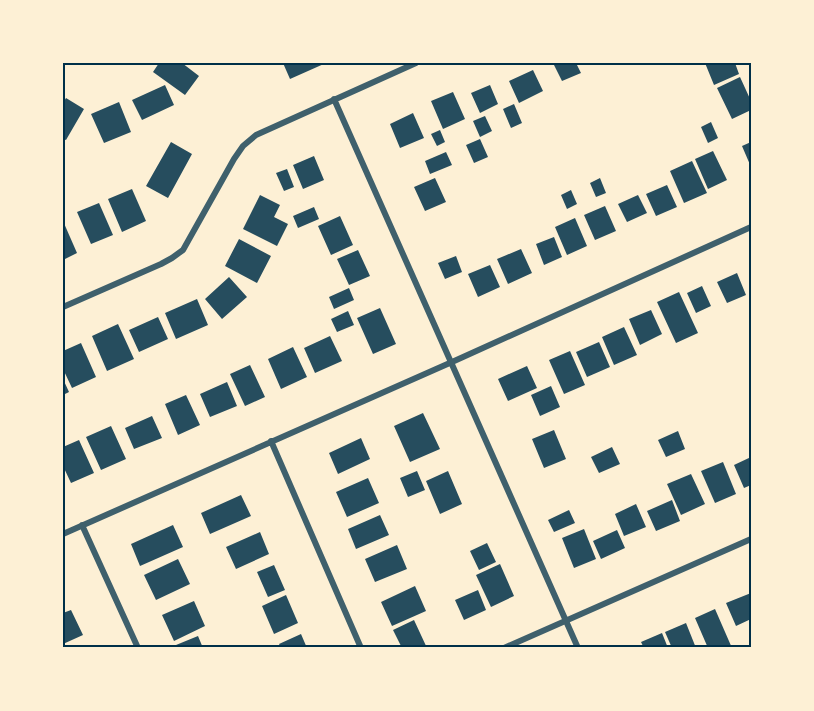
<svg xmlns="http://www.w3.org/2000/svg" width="814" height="711" viewBox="0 0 814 711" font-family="'Source Serif 4',serif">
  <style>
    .building { fill: #264d5e }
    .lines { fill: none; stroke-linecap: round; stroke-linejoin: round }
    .minor { stroke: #3f606c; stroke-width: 6 }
    .neatline { fill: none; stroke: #003049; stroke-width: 2 }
  </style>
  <rect width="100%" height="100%" fill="#fdf0d5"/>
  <!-- building -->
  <path class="building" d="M159,63H182L199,76L185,95L153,72Z
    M283,63H326L290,79Z
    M553,63H576L581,73L562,81Z
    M705,63H735L739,74L714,85Z
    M533,70L543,91L519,103L509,81Z
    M740,77L751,101V110L732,119L717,88Z
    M165,85L174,105L142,120L132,100Z
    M490,85L498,104L480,113L471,93Z
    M453,92L465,119L443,129L431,101Z
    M66,98L84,109L66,140L63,139V103Z
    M119,102L131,132L104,143L91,114Z
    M514,104L522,123L511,128L503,109Z
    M413,113L424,138L400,148L390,124Z
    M485,116L492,131L480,137L473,121Z
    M711,122L718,138L708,143L701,127Z
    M440,130L445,142L437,146L431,134Z
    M480,139L488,157L474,163L466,145Z
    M171,142L192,154L168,198L146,186Z
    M751,142V167L742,146Z
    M713,151L727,180L708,189L695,159Z
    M446,152L452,165L430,174L425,161Z
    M314,156L324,180L303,189L293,165Z
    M692,161L707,193L684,203L670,171Z
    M287,169L294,187L284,191L276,173Z
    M435,178L446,202L425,211L414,187Z
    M600,178L606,193L596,197L590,183Z
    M667,185L677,207L656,216L646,194Z
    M132,189L146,221L122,232L108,199Z
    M571,190L577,204L567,209L561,195Z
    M260,195L280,205L274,217L288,224L277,246L243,229Z
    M638,195L647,213L627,222L618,204Z
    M99,203L113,235L91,244L77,212Z
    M605,206L616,231L595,240L584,215Z
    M314,207L319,219L298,228L293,216Z
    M340,216L353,245L331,255L318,226Z
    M575,218L587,246L567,255L555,227Z
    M63,221L77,253L63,260Z
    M554,237L562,257L544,265L536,244Z
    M239,239L271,256L257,283L225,266Z
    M521,249L532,273L508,284L497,259Z
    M358,250L370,276L349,285L337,259Z
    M456,256L462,272L445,279L438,263Z
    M490,265L500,287L478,297L468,274Z
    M737,273L746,295L727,303L717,282Z
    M229,277L247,297L222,319L205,299Z
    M702,286L711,306L696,313L687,293Z
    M349,288L354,300L334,309L329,297Z
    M679,292L698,333L676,343L657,302Z
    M197,299L208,325L176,339L165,313Z
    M380,308L396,344L373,354L357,318Z
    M651,310L662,334L640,345L629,319Z
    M348,311L354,325L337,332L331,319Z
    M158,317L168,339L139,352L129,330Z
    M118,324L134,359L107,371L92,336Z
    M624,327L637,355L614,365L602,337Z
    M330,336L342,361L315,373L304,348Z
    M599,342L610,367L587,377L576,352Z
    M81,343L96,377L72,388L63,369V351Z
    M293,347L307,377L281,389L268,359Z
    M570,351L585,385L564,394L549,360Z
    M250,365L265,397L245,406L230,374Z
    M527,366L537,388L508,401L498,379Z
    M63,379L69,392L63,395Z
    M227,382L237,406L210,417L200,394Z
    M551,386L560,407L540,416L531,395Z
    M186,395L200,425L178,435L165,404Z
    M423,413L440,449L410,462L394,426Z
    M152,416L162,438L134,449L125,428Z
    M111,426L126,459L101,470L86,437Z
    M554,430L566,459L544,468L532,439Z
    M678,431L685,449L666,457L658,440Z
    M361,438L370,459L338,474L329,453Z
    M79,440L94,473L71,483L63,466V447Z
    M612,447L620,464L599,473L591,457Z
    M751,457V485L744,488L734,465Z
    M723,462L736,494L715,503L701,471Z
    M417,471L425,490L408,497L400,478Z
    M448,471L462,504L440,514L426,481Z
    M691,474L705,504L681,515L667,484Z
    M368,478L379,503L347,517L336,492Z
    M241,495L251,516L210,534L201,513Z
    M672,500L680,521L656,531L647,511Z
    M636,504L646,527L624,536L615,514Z
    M569,510L575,523L554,532L548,520Z
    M380,515L389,535L356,549L348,529Z
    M173,525L183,547L140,566L131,544Z
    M584,529L596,559L574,568L562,538Z
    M617,530L625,548L601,559L593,541Z
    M260,532L269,554L236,569L226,547Z
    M487,543L496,562L479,570L470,551Z
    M397,545L407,569L375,582L365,559Z
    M178,559L190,584L156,600L144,575Z
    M500,564L514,596L491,607L476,575Z
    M274,565L285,590L268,597L257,572Z
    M415,586L426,611L392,626L381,602Z
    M478,590L486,610L464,620L455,600Z
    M751,593V619L736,626L726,603Z
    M286,595L298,623L274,634L262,606Z
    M194,601L205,626L174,641L162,615Z
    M715,609L732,648H708L695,618Z
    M71,610L83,635L63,644V613Z
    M414,620L427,648H402L393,630Z
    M686,623L696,648H672L665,632Z
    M662,633L668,648H644L641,642Z
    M301,634L307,648H281L279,644Z
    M198,636L203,648H177L176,645Z"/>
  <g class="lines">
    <!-- minor -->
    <path class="minor" d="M334,99L578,648
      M63,307L161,264L172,258L183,250L234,159L243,146L256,135L416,63
      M271,441L361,648
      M82,525L138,648
      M63,534L452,362L751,227
      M504,648L751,539"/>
  </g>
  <!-- border -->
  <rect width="814" height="711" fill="none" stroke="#fdf0d5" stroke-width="129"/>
  <rect x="64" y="64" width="686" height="582" class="neatline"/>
</svg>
